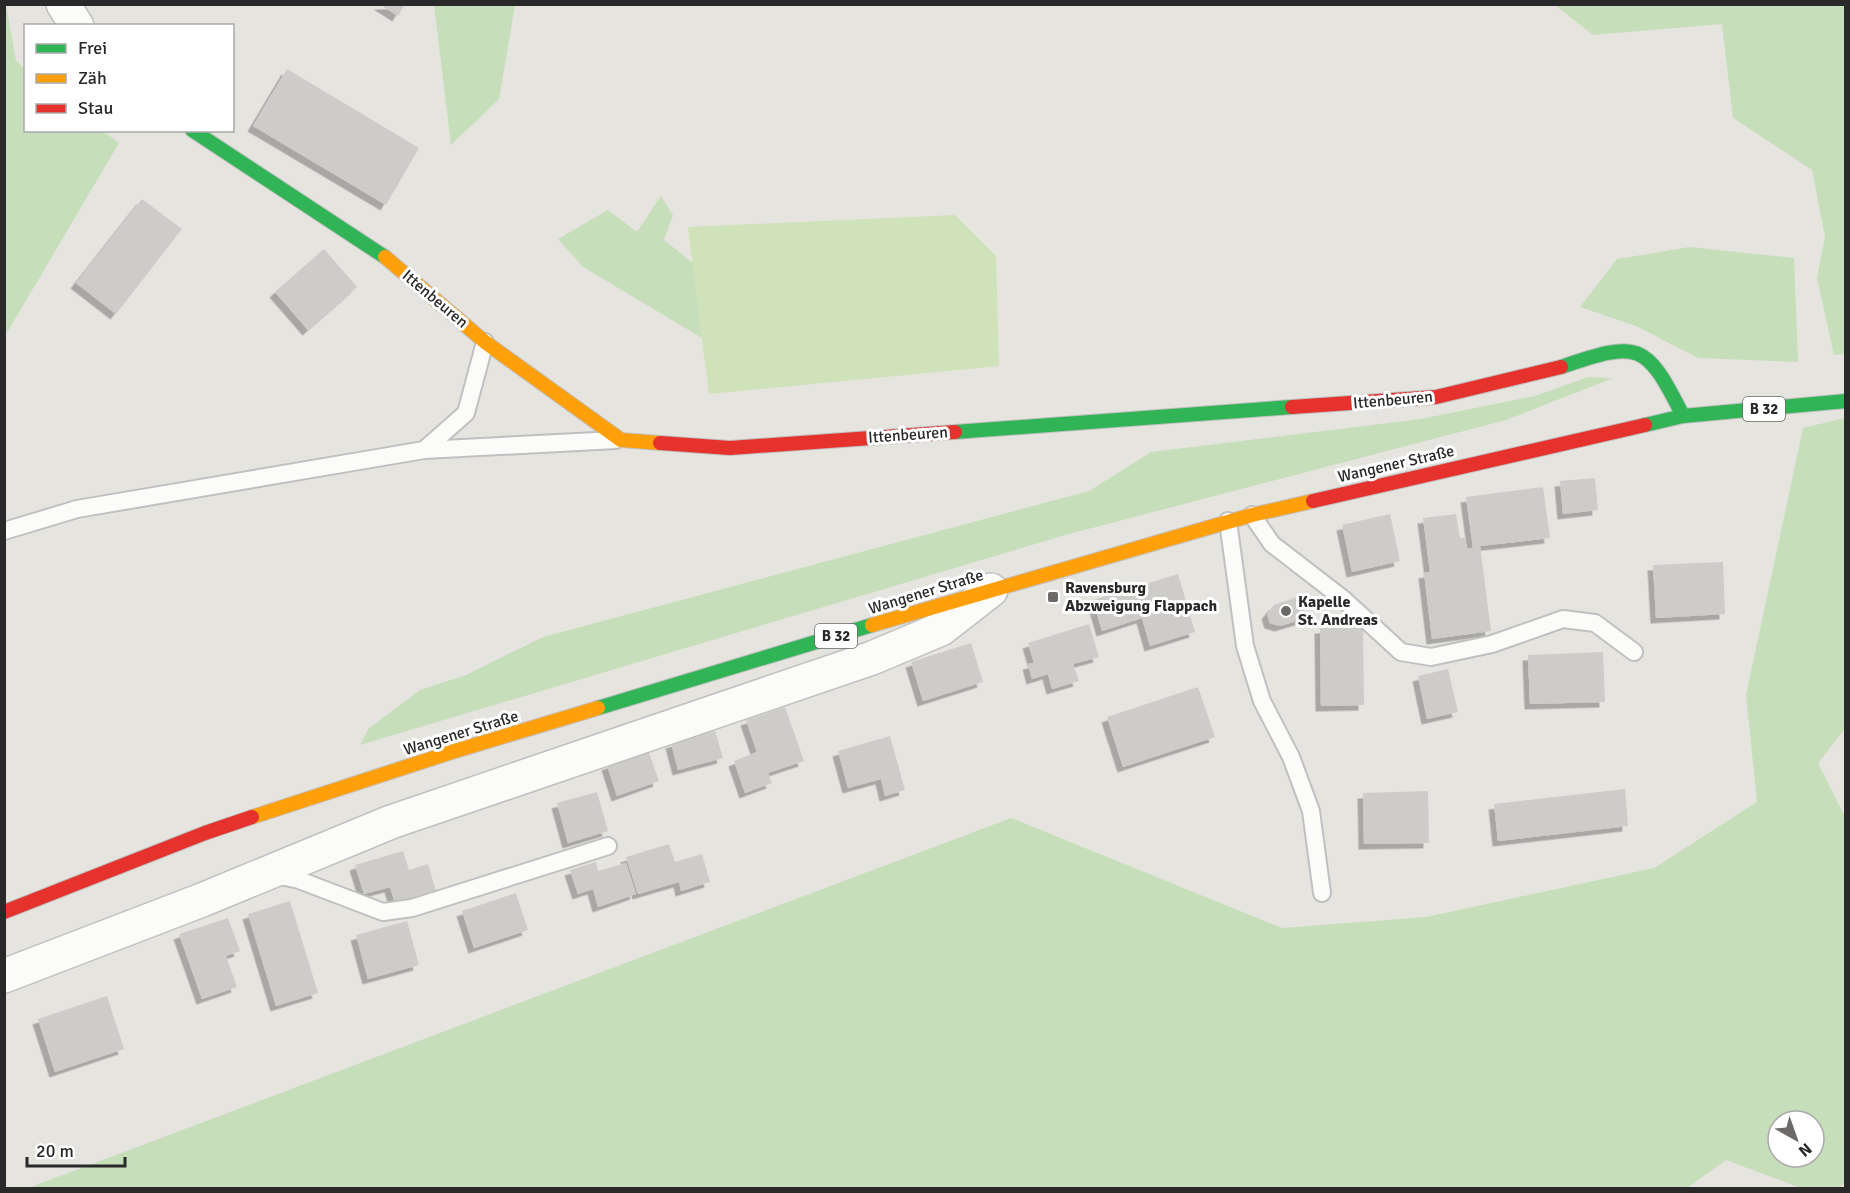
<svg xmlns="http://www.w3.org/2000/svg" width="1850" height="1193" viewBox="0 0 1850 1193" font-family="Signika,sans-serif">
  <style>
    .green { fill: #c7debb; fill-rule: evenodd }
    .pitch { fill: #cfe2ba }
    .building { fill: #cdccc8; filter: url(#shadow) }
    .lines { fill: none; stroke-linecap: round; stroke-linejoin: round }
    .lane-casing { stroke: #c0c0c0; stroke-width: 20 }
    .street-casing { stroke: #c0c0c0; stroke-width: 36 }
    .fast-casing { stroke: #c0c0c0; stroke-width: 16 }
    .slow-casing { stroke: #c0c0c0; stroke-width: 16 }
    .jam-casing { stroke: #c0c0c0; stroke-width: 16 }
    .lane { stroke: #fbfbfa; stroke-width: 16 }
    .street { stroke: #fbfbfa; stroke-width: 33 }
    .fast { stroke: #30b455; stroke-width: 14 }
    .slow { stroke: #ff9f0a; stroke-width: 14 }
    .jam { stroke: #e5322d; stroke-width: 14 }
    .poi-dot { fill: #6b6a69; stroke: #fff; stroke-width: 2 }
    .labels { text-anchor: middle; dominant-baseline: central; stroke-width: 6; stroke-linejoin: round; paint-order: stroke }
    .shield { fill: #fff; stroke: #696969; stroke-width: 1.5 }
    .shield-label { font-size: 15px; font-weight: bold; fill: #292929 }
    .street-label { font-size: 16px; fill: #292929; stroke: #fff }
    .poi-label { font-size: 16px; font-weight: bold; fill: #292929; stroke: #fff; text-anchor: start }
  </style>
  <defs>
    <filter id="shadow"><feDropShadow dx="-5.5" dy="5.5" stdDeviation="0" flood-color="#0004"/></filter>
  </defs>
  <rect width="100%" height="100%" fill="#e6e4df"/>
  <!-- green -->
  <path class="green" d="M6,4L16,61L25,69L26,130L103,131L119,143L5,336Z
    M434,5H515L499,99L451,145Z
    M1555,5H1845V354L1834,355L1817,278L1825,237L1812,170L1733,118L1722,24L1593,35Z
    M661,196L673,215L664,240L693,263L702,338L583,267L558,239L608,210L637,232Z
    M1689,247L1794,258L1798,362L1698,358L1636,326L1580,307L1617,259Z
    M1588,377L1613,378L1506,420L1069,534L360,745L368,729L420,690L466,675L543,637L1089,491L1151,452L1421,419L1535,396Z
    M1845,418V729L1818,763L1845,817L1846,1181L1839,1188H1801L1726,1160L1687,1188H28L1011,818L1282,928L1426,917L1654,868L1757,802L1746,695L1803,428ZM1778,1121H1814V1157H1778Z"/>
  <!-- pitch -->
  <path class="pitch" d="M955,215L996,256L999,366L709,394L688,227Z"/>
  <!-- building -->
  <path class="building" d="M379,4H405L398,16Z
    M287,69L419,148L386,205L253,126Z
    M142,199L182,229L116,314L76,283Z
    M324,249L357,287L308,330L275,292Z
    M1595,478L1598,510L1563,514L1560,481Z
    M1543,487L1550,538L1480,546L1491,631L1432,639L1424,573L1430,572L1423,518L1456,514L1460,538H1465L1467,549L1473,548L1466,497Z
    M1390,514L1400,561L1352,572L1342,525Z
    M1723,562L1725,614L1656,618L1653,565Z
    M1178,574L1195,632L1150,646L1142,618L1102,631L1093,600Z
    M1300,596L1307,618L1280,626L1270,623L1267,614L1274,605Z
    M1089,624L1099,657L1073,664L1079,681L1052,689L1048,674L1032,679L1028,664L1034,663L1028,643Z
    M1363,627L1364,705L1321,706L1320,628Z
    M971,643L983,682L923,701L911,662Z
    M1603,652L1605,702L1530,704L1528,655Z
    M1448,669L1458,712L1427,719L1418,676Z
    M1198,687L1215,737L1123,767L1107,717Z
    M785,707L804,761L768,773L772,783L745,793L734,761L757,752L746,720Z
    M715,731L723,758L678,770L671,743Z
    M890,736L905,790L885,796L881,779L848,788L838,751Z
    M648,750L659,781L617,796L607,765Z
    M1625,789L1628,826L1498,841L1494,804Z
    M1428,791L1429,843L1364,844L1363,793Z
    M597,792L608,831L568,843L557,803Z
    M669,844L675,862L702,854L710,882L681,891L679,882L638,894L626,857Z
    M403,851L409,870L428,864L436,891L395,903L390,887L364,894L355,865Z
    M596,862L598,871L626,863L636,894L598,907L593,889L578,894L570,870Z
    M516,893L528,930L474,948L462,911Z
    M290,901L318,993L276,1006L248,914Z
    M228,918L240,951L226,956L237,987L202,999L179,934Z
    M407,921L419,965L368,979L356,935Z
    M107,996L124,1049L55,1072L38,1019Z"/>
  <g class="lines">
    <defs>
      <path id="lane" d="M424,450L466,413L485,342
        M1252,515L1272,544L1342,598L1401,652L1431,657L1492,644L1563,619L1595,623L1634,652
        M1228,521L1245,646L1262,701L1291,757L1311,811L1322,893
        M4,531L77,509L424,450L616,440
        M276,875L299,880L383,912L412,908L608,846"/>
      <path id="street" d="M63,4L77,26
        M4,976L202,900L391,822L872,658L941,629L991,590"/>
      <path id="fast" d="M192,130L385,257
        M1561,367C1639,340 1646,342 1683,416
        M1645,425L1683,416L1846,401
        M955,432L1292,407
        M598,708L872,625"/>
      <path id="slow" d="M385,257L485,342L621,440L660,443
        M872,625L1252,515L1313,501
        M252,817L455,751L598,708"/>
      <path id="jam" d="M1292,407L1436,397L1561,367
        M660,443L730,448L955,432
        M1313,501L1645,425
        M4,912L205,833L252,817"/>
    </defs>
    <!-- lane casing -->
    <use href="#lane" class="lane-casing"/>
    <!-- street casing -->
    <use href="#street" class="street-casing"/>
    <!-- fast casing -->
    <use href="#fast" class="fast-casing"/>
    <!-- slow casing -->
    <use href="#slow" class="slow-casing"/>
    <!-- jam casing -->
    <use href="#jam" class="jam-casing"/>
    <!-- lane -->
    <use href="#lane" class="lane"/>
    <!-- street -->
    <use href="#street" class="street"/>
    <!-- fast -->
    <use href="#fast" class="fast"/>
    <!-- slow -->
    <use href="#slow" class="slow"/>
    <!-- jam -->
    <use href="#jam" class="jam"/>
  </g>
  <!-- markers -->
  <g class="poi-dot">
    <rect x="1047" y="591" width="12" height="12" rx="3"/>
    <circle cx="1286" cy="611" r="6"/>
  </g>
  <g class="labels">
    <!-- shield labels -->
    <g class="shield">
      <rect x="1743" y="397" width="42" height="24" rx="4.5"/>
      <rect x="815" y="624" width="42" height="24" rx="4.5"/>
    </g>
    <g class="shield-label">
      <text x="1764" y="409">B 32</text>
      <text x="836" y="636">B 32</text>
    </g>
    <!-- street labels -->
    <g class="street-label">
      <text transform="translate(435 299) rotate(40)">Ittenbeuren</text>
      <text transform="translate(1393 400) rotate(-5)">Ittenbeuren</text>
      <text transform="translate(908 435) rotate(-4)">Ittenbeuren</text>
      <text transform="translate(1396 464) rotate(-13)">Wangener Straße</text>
      <text transform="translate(926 592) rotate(-17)">Wangener Straße</text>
      <text transform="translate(461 733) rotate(-17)">Wangener Straße</text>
    </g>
    <!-- poi labels -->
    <g class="poi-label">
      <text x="1065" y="588">Ravensburg<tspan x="1065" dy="18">Abzweigung Flappach</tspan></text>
      <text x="1298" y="602">Kapelle<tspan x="1298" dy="18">St. Andreas</tspan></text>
    </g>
  </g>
  <!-- border -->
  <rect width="1850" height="1193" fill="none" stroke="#292929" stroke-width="12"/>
  <!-- legend -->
  <rect x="24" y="24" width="210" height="108" fill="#ffffff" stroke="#a9a9a9" stroke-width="1.5"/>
  <rect x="36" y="44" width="30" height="9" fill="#30b455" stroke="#a9a9a9" stroke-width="1.5"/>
  <text x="78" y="54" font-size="18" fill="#292929">Frei</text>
  <rect x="36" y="74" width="30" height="9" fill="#ff9f0a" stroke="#a9a9a9" stroke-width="1.5"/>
  <text x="78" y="84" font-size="18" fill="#292929">Zäh</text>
  <rect x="36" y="104" width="30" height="9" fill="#e5322d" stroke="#a9a9a9" stroke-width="1.5"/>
  <text x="78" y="114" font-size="18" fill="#292929">Stau</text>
  <!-- north arrow -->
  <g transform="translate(1796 1139) rotate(140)"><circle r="28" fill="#ffffff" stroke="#a9a9a9" stroke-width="1.5"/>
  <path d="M0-4.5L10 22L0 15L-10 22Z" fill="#6b6a69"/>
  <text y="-9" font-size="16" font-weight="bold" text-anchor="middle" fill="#292929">N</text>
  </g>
  <!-- scale -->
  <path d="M27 1157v9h98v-9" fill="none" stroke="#292929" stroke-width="3"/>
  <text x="36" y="1157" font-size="18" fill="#292929" stroke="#ffffff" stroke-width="4.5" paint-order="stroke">20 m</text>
</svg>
